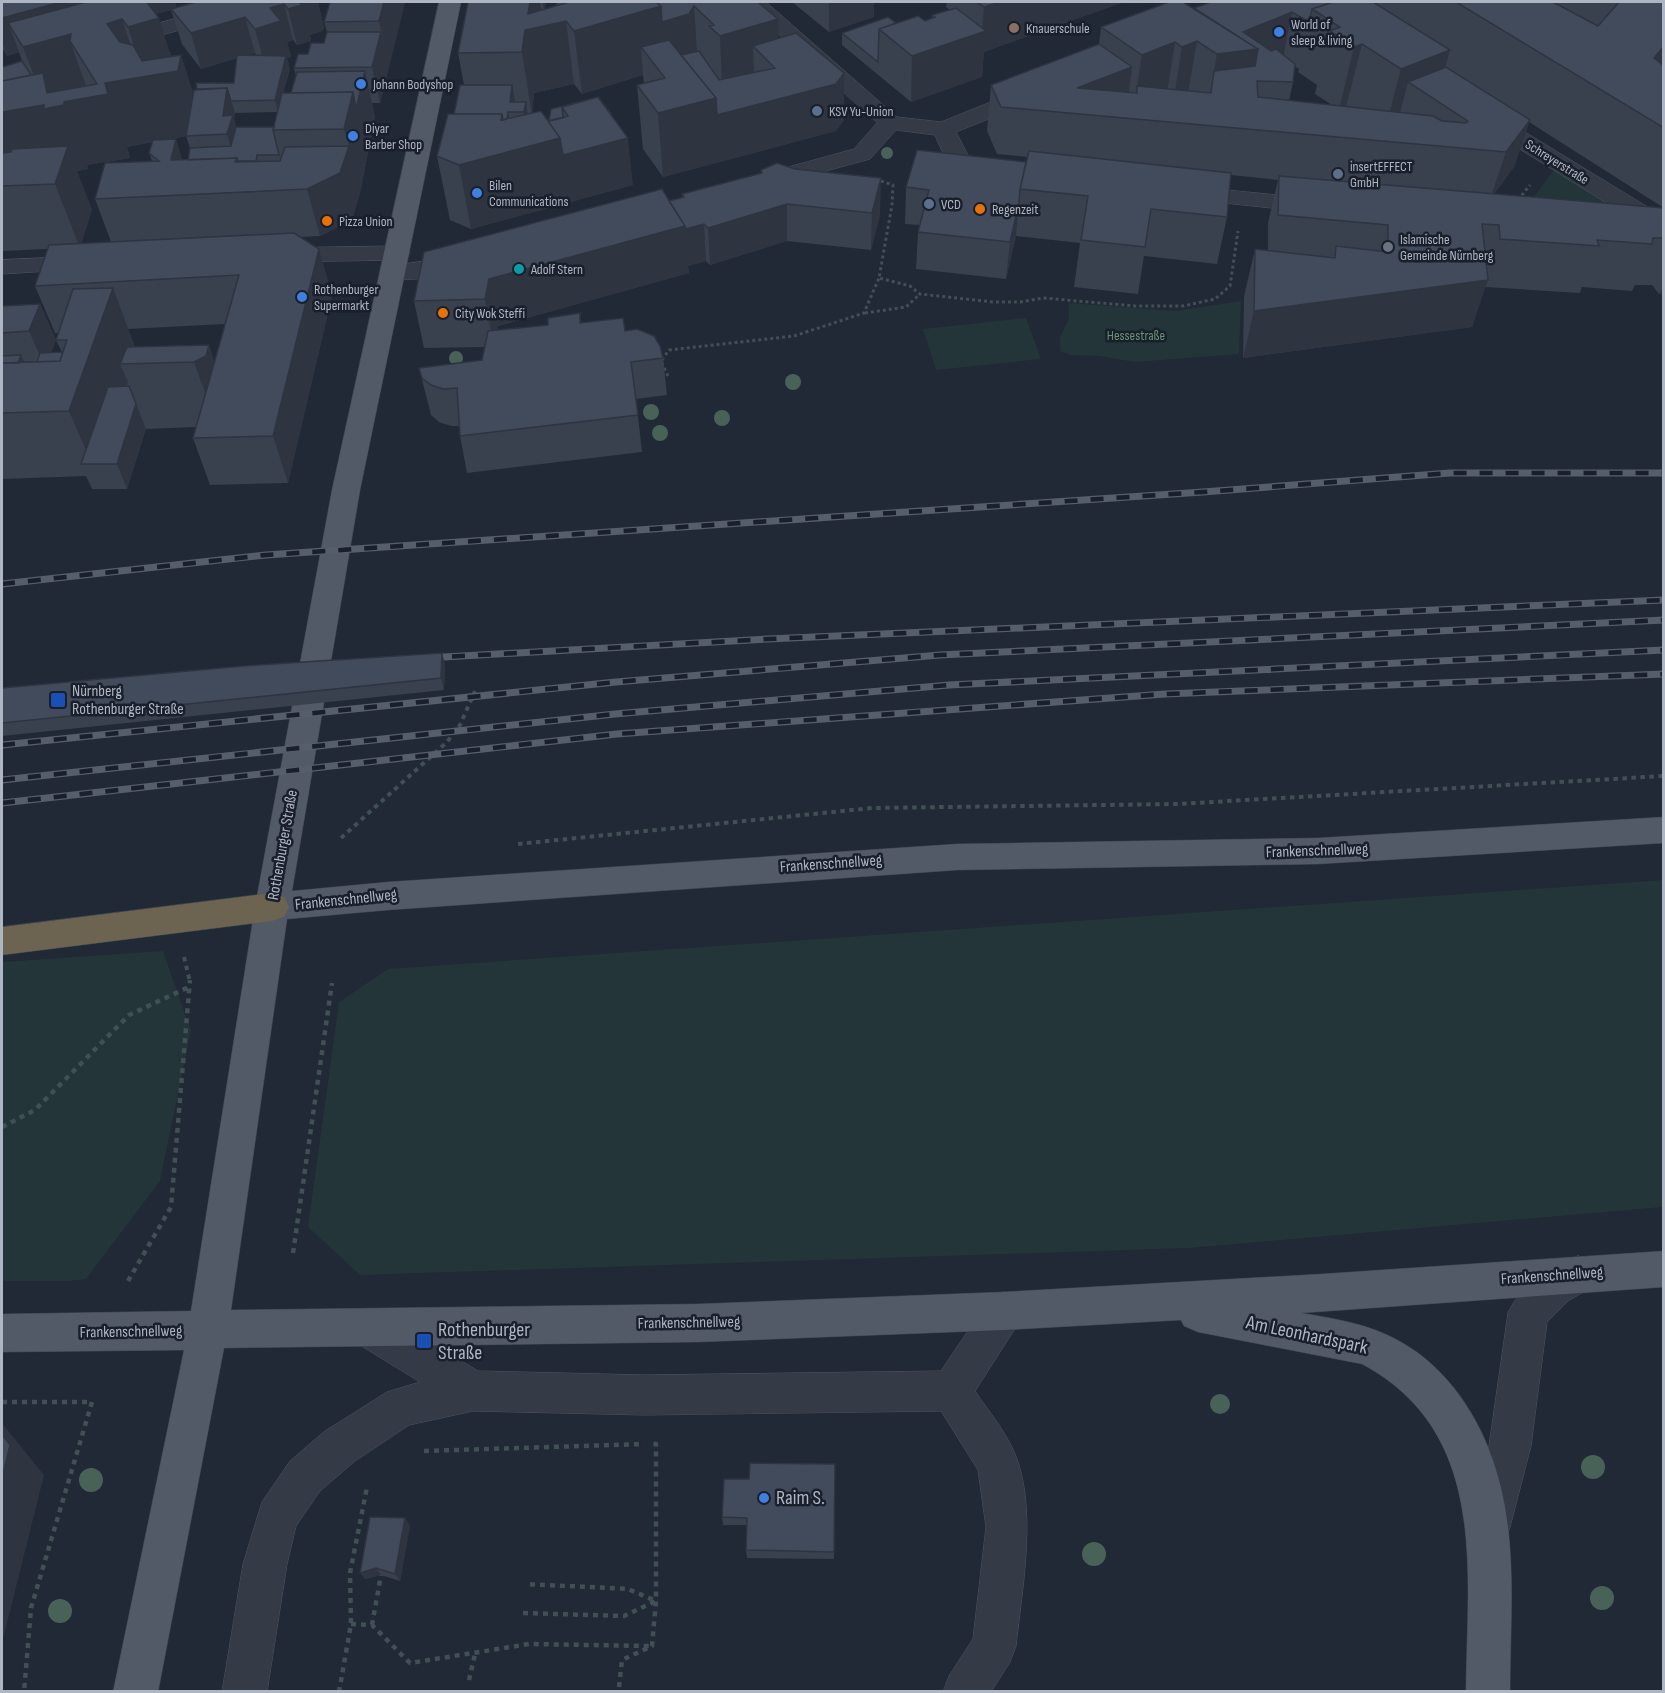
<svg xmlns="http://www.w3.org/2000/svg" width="1665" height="1693" viewBox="0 0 1665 1693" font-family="'Sofia Sans Condensed',sans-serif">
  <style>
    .green { fill: #233538 }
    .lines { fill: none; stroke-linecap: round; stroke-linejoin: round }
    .minor-casing { stroke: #4e5561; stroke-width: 1 }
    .major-casing { stroke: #3d4350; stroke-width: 1 }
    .highway-casing { stroke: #3e4551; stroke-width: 1 }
    .path-far2 { stroke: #405054; stroke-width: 3; stroke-dasharray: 3 3; stroke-linecap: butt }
    .path-far1 { stroke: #405054; stroke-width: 4; stroke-dasharray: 4.5 4.5; stroke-linecap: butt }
    .path { stroke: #405054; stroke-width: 4.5; stroke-dasharray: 5 5; stroke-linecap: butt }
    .minor { fill: #343a46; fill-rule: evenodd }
    .major { fill: #525967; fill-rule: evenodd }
    .highway { fill: #6c6451; fill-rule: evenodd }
    .rail-casing { stroke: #565e6d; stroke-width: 7 }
    .rail { stroke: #191f2b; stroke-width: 4.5; stroke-dasharray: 13; stroke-linecap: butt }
    .tree { fill: #486258 }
    .wall { fill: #39404e; fill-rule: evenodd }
    .shaded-wall { fill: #2e3440; fill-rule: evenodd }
    .building { fill: #424b5b; stroke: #2e3440; stroke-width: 1.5 }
    .education-dot { fill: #8d6e63; stroke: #191f2b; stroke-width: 2 }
    .shop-dot { fill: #3f7fe0; stroke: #191f2b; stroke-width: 2 }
    .service-dot { fill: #5c6f8a; stroke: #191f2b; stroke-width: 2 }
    .food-dot { fill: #e8710a; stroke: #191f2b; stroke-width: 2 }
    .worship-dot { fill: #6b7280; stroke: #191f2b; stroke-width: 2 }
    .culture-dot { fill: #0f9aa8; stroke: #191f2b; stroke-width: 2 }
    .transit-dot { fill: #1a4fb4; stroke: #191f2b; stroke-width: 2 }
    .labels { text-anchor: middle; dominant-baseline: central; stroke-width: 5; stroke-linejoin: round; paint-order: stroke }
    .far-poi-label { font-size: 14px; fill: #aeb5c3; stroke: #191f2b; text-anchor: start }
    .far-street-label { font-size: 14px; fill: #aeb5c3; stroke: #191f2b }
    .far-park-label { font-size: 14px; fill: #679274; stroke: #191f2b }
    .poi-label { font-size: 16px; fill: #aeb5c3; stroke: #191f2b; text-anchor: start }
    .street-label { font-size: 16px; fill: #aeb5c3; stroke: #191f2b }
    .near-poi-label { font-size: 20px; fill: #aeb5c3; stroke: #191f2b; text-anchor: start }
    .near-street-label { font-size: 20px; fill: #aeb5c3; stroke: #191f2b }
  </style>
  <rect width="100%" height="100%" fill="#212836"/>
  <!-- green -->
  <path class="green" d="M1553,171H1561L1631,217L1518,218Z
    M1241,301L1239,354L1135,362L1099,356L1070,355L1060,351V337L1069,319V303L1176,311Z
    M1026,318L1041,359L936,370L923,329Z
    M1663,880V1207L1189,1248L360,1275L308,1227L339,1002L388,969Z
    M163,951L191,1031L160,1181L86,1279L68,1281H2V962Z"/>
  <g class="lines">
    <defs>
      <path id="minor" d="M237,2H270L266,6L119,47L111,46L108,41L111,36Z
        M743,2H766L897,117L941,122L1023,89L1031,87L1039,89L1042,94L1039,99L956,132L969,157L1001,173L1005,178L1001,183C988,186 961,175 951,165C944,158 939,144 935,135L896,130L870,159L760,189L752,187L748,182L752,177L854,149L877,123Z
        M1484,110L1492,112L1664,217V235L1655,233L1476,122L1473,117L1476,112Z
        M1185,186L1319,199L1327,201L1331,206L1327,211L1319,213L1177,198L1173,193L1177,188Z
        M398,246L407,248L410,253L407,258L398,260L276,262L267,260L264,255L267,250L276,248Z
        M464,255L473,257L476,262L473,267C447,274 413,284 386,277L383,272L386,267Z
        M87,256L96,258L99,263L96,268L2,274V260Z
        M1578,1256L1592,1261L1598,1274L1592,1287L1568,1301L1547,1322L1531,1446L1510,1527L1504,1542L1489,1548L1474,1542L1468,1527L1489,1446L1508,1313C1521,1284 1550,1267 1578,1256Z
        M1004,1292L1018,1298L1024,1311L1018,1324L975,1391C990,1413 1010,1437 1018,1462C1036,1517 1022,1590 1016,1646L1010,1662L991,1692H943L949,1676L973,1639L986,1527L978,1470L941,1411L644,1415L473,1411L409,1425L355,1461L320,1491L296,1526L287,1564L267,1692H222L243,1564L262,1502L290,1461L325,1431L387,1392L420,1382L355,1342L349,1328L355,1314L369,1309L383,1314L478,1371L644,1375L941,1371L990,1298Z"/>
      <path id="major" d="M439,2H461L360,490L292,891L388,882L957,844L1318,838L1664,817V843L1318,864L957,870L388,910L287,919L231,1310L698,1304L1004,1292L1322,1274L1664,1251V1287L1301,1313C1330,1318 1358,1322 1385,1334C1463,1368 1503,1456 1509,1537C1514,1588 1510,1640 1510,1692H1466C1467,1570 1489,1432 1362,1364L1198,1332L1184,1326L1181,1320L1004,1330L698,1342L224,1348L158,1692H113L184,1350L2,1352V1314L191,1311L255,907L332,490Z"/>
      <path id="highway" d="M272,893L284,897L289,907L284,917L272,921L2,955V927Z"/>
    </defs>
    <!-- minor casing -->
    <use href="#minor" class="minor-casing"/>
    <!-- major casing -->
    <use href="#major" class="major-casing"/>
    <!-- highway casing -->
    <use href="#highway" class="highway-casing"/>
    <!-- path-far2 -->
    <path class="path-far2" d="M881,181L893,185L892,205L879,278L910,286L920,294L993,302H1020L1043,298L1135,306H1183L1215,299L1230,286L1238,231
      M1518,200L1530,185
      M865,313L906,307L920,294
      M668,376L661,361L669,350L794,336L864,313L879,278"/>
    <!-- path-far1 -->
    <path class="path-far1" d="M341,838L447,742L460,725L475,691
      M518,844L872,808L1177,804L1664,776
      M184,957L190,982"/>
    <!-- path -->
    <path class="path" d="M2,1127L35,1110L129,1015L191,986
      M293,1253L332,983
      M128,1281L171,1207L190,980
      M2,1402H92L31,1608L24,1692
      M424,1451L644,1444
      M523,1613L624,1616L656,1601L628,1589L527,1584
      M351,1624L372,1625L410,1663L529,1644L651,1646
      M372,1625L381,1575
      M469,1680L475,1654
      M619,1687L622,1660L652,1646L656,1601V1444H652
      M339,1692L351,1624L350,1573L367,1487"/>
    <!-- minor -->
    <use href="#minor" class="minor"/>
    <!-- major -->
    <use href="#major" class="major"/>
    <!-- highway -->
    <use href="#highway" class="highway"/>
    <defs>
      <path id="rail" d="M2,584L266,555L1203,492L1450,473H1664
        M426,658L768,639L1664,600
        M2,745L616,682L940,655L1664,620
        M2,780L615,714L949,685L1664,650
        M2,803L617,734L1165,694L1664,674"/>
    </defs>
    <!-- rail casing -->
    <use href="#rail" class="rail-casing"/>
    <!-- rail -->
    <use href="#rail" class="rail"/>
  </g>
  <!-- trees -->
  <g class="tree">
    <circle cx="887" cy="153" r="6"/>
    <circle cx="456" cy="358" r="7"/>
    <circle cx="793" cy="382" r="8"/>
    <circle cx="651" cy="412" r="8"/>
    <circle cx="722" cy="418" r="8"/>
    <circle cx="660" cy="433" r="8"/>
    <circle cx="1220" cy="1404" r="10"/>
    <circle cx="1593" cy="1467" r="12"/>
    <circle cx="91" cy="1480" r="12"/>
    <circle cx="1094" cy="1554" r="12"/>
    <circle cx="1602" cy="1598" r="12"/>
    <circle cx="60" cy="1611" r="12"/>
  </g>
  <!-- wall -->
  <path class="wall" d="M2,2H175L176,7L196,2H318L324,28L322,31L310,35L311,41L297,45L293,40L287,42L291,57L287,58L290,69L283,93H291L296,77L294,68L308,54L324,43L327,32L324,22L330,2H405L380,103H372L375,117L360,193L352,220L320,236L300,237L319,249L332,296L288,483L210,485L193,438L196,427L146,429L127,489H92L86,476L2,479V306L40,304L56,340L51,353L62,352L56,340L59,333H55L35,286L47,249L2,251V67L22,61L19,52L7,56L2,47ZM171,10L182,44L201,69L237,58L234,83L193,93L181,55L171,56L156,14ZM255,53L257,56H246ZM277,112L274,127H236L234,119L235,113ZM186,136L190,148L188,160H183L168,140ZM152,142L149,153L152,161L95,199L111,242L81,244L92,210L77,171L88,169L87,165L130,158L127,147ZM225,324L214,362L209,345L135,347L128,329Z
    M468,2H546L545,9L556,5V2H758L778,19V38L844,73V120L836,131L663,177L643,149L637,85L644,84L643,75L582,94L574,84L534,93L532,113L548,121L551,109L598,97L611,113L633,185L471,229L450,220L437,156L454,114L464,85L458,53Z
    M792,2H874V17L829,32Z
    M947,2H1124L984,52L982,77L911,102L842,45V33L896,23L925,21L932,18V15L950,10L946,7Z
    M1211,2H1664V208L1529,122L1514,167L1494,194L1664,208V293L1659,294L1652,285H1635L1632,291L1582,287L1580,293L1485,287L1472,327L1243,358L1244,296L1255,249L1268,250V223L1278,180L1231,175L1227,217L1217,264L1144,256L1138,294L1074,287L1080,243L1016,236L1006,279L916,269L918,232L920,225L905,224L906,187L1026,162L1028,157L997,154L987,131L991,85L1099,44L1101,27L1194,8ZM1294,66L1299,69L1298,72L1317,85L1315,94L1332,105L1289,101L1293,82Z
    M761,170L880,215L871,250L787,241L710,265L706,261L688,266L689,273L498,326L497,330L548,325L580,313L581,322L625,331L663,358L667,395L636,399L642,452L467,473L460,436L459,426H451L439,422L431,415L419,368L482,360L485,347L424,348L414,301L669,201L682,198V194L761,173Z
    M442,653L445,665L444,690L2,736V688Z
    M835,1464L834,1559L747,1558L746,1550L747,1525H723L722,1517L749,1479Z
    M405,1518L410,1526L400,1581L381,1575L365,1579L360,1573Z"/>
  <!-- shaded-wall -->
  <path class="shaded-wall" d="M61,2H175L177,8L125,23L122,19L141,77H144L128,27L159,18L175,71L181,55L201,118L186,136L127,147L130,158L87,165L88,169L77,171L92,210L80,248L55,184L29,176L27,186L26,185L2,181V96L38,86L23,47L8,23L19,52L7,56L2,42V18ZM70,41L105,83L90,97Z
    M298,2H318L324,28L322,31L310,35L311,41L297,45L288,9Z
    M384,2H392L398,31L389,67L379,21Z
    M392,2H405L398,31Z
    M530,2H540L543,26L566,21L574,84L534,93L532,115L522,52Z
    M543,2H546L544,12Z
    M640,2L694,6L697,52L692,60L641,47L643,75L582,94L574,31Z
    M829,2H874V17L829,32Z
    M1000,2H1124L984,52L982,77L911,102L912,56L982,32L984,7Z
    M284,4L293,40L287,42L291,57L287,58L290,69L278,112L255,29L270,8Z
    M1292,12L1283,58L1206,117L1217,54L1243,32Z
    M245,17L255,53L201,69L191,33Z
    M778,19L779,65L753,46L754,73L722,83L720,36Z
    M381,32L389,67L380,103L372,67Z
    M1197,41L1186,104L1172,110L1182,47Z
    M1175,42L1165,105L1137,86L1132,118L1142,55Z
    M1362,44L1346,107L1339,110L1354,47Z
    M1664,46V80L1654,58Z
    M1450,50L1436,100L1408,82L1396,128L1384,133L1401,69Z
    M1132,67L1126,113L1077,88Z
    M365,71L375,117L360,193L352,220L320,236L307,189L349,146L344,129L353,92Z
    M844,73V120L836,131L663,177L658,113L716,98Z
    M512,85L517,112L510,102Z
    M227,88L235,113L234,119L240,140L234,159L227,134L223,116Z
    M526,102L532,146L560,138H628L633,185L471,229L459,165L501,120L502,114L508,112L514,151L529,146L524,112Z
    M1530,120L1514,167L1490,199L1506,152Z
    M176,139L191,186L171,160Z
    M881,178L880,215L871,250L872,213Z
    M1019,203L1016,236L1006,279L1010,242Z
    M787,204V241L710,265L708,228Z
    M704,224L706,261L688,266L689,273L498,326L494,347L485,299L489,279L685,226Z
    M319,249L332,296L288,483L273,436Z
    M1488,280L1472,327L1243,358L1254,311Z
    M1664,284V293L1659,294Z
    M113,288L137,353L120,364L128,382L101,464H92L69,411Z
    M40,304L56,340L45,367L29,331Z
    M209,345L231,410L217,426L194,362Z
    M21,355L37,392L13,381Z
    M136,404L146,429L127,489L117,464Z
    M442,653L445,665L444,690L441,678Z
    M2,1423L44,1475L2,1643Z
    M405,1518L410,1526L400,1581L395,1574Z
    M376,1568L381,1575L365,1579L360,1573Z"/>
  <!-- building -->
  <path class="building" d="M2,2H61L2,18Z
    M86,2H147L159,18L128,27L122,19L107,24L120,42L133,45L142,61L181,55L178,71L105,83L108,94L64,102V105L44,109V105L3,112L2,119V81L43,73L47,93L97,84L70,41L71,34L23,47L8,23Z
    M196,2H299L302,5L288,9L284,4L270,8L281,21L255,29L245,17L191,33L171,9Z
    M330,2H384L379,21L324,22Z
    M468,2H530L528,14L569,2H656L661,6L574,31L566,21L525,30L522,52L458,53Z
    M556,2H569L558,5Z
    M656,2H758L778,19L720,36L709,26L714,25L694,6L689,14L662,22L661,6Z
    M976,2H1000L984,7Z
    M1169,2H1183L1258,49L1217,54L1197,41L1182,47L1175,42L1142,55L1101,27Z
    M1211,2H1333L1312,9L1309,22L1292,12L1243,32L1271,51L1276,49L1295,64L1293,82L1257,81L1258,97L1433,116L1442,121L1466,123L1468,121L1408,82L1446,67L1530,120L1506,152L1001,107L991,85L1099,44L1132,67L1077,88L1137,93V86L1211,93L1214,71L1255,66L1258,49L1194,8Z
    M1333,2H1373L1450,50L1401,69L1362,44L1354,47L1330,31L1340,27L1312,9Z
    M1456,2H1553L1598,26L1619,2H1664V46L1654,58L1664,66V128Z
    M956,8L986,31L912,56L879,29L918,16L925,21L935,17L932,15Z
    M888,17L896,23L879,29L878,62L842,33Z
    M327,32H381L372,67L294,68L298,54H308L311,43H324Z
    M796,33L844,73L836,84L717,115L716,98L681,55L699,51L719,80L775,68L753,46Z
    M669,40L716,98L658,113L637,85L665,78L641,47Z
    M237,55L286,56L275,100L231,101L227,88L197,89L196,83H234Z
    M22,61L31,75L2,81V67Z
    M365,71L356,109L353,92L291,93L297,72Z
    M460,85H512L510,102H526L524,112H508L507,119L503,120L502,114H454Z
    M227,88L223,116L233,115L227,134L186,136L194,90Z
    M353,92L344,129L273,130L282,93Z
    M598,97L628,138L563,155L560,138L548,121L568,116L562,107Z
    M598,97L611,113H610L598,97L562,107L563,118L549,121L551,109Z
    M541,111L560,138L459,165L437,156L448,114H502L501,120Z
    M236,127H274L273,130L279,155H257L256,161H238L237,158L188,160L190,148L231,146Z
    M176,139L171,160L237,158L235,162L280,161L285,147L349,146L340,173L307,189L95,199L105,163L159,161L149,153L153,140Z
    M68,146L55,184L2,186V153L11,152L12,149Z
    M917,150L1026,162L1020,189L1019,203L1010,242L918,232L929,190L906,187Z
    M1029,151L1231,173L1227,217L1151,209L1145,247L1081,240L1088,196L1020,189Z
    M777,163L795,169L881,178L872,213L787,204L708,228L704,224L686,229L685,226L669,201L684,197L682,194L762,173L761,170Z
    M1279,176L1664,208V238H1653L1652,244L1597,240L1599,246L1500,239L1499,225L1482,224L1488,280L1254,311L1255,249L1335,258L1336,246L1388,252V225L1278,215Z
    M662,189L685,226L489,279L485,299L414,301L424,252Z
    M294,233L319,249L273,436L193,438L239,275L35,286L49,245Z
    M113,288L69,411L2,413V363L60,361L67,340H56L73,289Z
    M40,304L29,331L2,333V306Z
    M580,313V323L623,318L625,331L637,329L654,336L660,346L663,358L631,362L638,415L460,436L457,388L443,389L431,385L422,378L419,368L482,360L488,331L548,325V318Z
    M209,345L206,356L194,362L120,364L127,347Z
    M62,352V354L60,361L37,362L40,353Z
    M21,355L18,363H2V356Z
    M129,386L136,404L117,464H81L108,387Z
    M442,653L441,678L2,723V688L243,666Z
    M2,1434L10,1445L2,1478Z
    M750,1463L835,1464L834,1552L746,1550L747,1518L722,1517L724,1479H749Z
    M370,1517L405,1518L395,1574L376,1568L360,1573Z"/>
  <!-- markers -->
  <circle class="education-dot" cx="1014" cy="28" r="6"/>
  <g class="shop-dot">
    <circle cx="1279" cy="32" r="6"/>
    <circle cx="361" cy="84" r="6"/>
    <circle cx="353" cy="136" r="6"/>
    <circle cx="477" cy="193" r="6"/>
    <circle cx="302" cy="297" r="6"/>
    <circle cx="764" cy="1498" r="6"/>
  </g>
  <g class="service-dot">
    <circle cx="817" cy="111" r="6"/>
    <circle cx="1338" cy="174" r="6"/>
    <circle cx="929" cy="204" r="6"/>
  </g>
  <g class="food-dot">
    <circle cx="980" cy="209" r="6"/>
    <circle cx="327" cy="221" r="6"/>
    <circle cx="443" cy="313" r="6"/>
  </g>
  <circle class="worship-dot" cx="1388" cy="247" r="6"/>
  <circle class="culture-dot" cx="519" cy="269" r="6"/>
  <g class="transit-dot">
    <rect x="50" y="692" width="16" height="16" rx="3"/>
    <rect x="416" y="1333" width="16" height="16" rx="3"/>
  </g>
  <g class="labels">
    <!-- far-poi labels -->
    <g class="far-poi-label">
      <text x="1291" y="24">World of<tspan x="1291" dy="16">sleep &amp; living</tspan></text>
      <text x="1026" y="28">Knauerschule</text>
      <text x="373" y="84">Johann Bodyshop</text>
      <text x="829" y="111">KSV Yu-Union</text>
      <text x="365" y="128">Diyar<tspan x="365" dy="16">Barber Shop</tspan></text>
      <text x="1350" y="166">insertEFFECT<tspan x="1350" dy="16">GmbH</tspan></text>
      <text x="489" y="185">Bilen<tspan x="489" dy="16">Communications</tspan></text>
      <text x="941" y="204">VCD</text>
      <text x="992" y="209">Regenzeit</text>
      <text x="339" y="221">Pizza Union</text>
      <text x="1400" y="239">Islamische<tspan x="1400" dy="16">Gemeinde Nürnberg</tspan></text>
      <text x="531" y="269">Adolf Stern</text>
      <text x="314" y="289">Rothenburger<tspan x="314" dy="16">Supermarkt</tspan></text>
      <text x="455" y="313">City Wok Steffi</text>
    </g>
    <!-- far-street labels -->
    <g class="far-street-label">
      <text transform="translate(1557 162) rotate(32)">Schreyerstraße</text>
    </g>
    <!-- far-park labels -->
    <g class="far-park-label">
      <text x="1136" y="335">Hessestraße</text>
    </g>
    <!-- poi labels -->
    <g class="poi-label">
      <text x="72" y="691">Nürnberg<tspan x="72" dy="18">Rothenburger Straße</tspan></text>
    </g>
    <!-- street labels -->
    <g class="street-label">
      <text transform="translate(283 845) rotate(-80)">Rothenburger Straße</text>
      <text transform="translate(1317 851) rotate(-2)">Frankenschnellweg</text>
      <text transform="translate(831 864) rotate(-4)">Frankenschnellweg</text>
      <text transform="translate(346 900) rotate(-6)">Frankenschnellweg</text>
      <text transform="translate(1552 1276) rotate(-4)">Frankenschnellweg</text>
      <text transform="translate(689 1323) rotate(-1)">Frankenschnellweg</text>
      <text transform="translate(131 1332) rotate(-1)">Frankenschnellweg</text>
    </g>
    <!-- near-poi labels -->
    <g class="near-poi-label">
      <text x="438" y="1330">Rothenburger<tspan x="438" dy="23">Straße</tspan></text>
      <text x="776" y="1498">Raim S.</text>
    </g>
    <!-- near-street labels -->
    <g class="near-street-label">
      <text transform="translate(1307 1335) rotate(12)">Am Leonhardspark</text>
    </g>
  </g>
  <!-- border -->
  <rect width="1665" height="1693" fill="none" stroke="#aeb5c3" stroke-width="6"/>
</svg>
